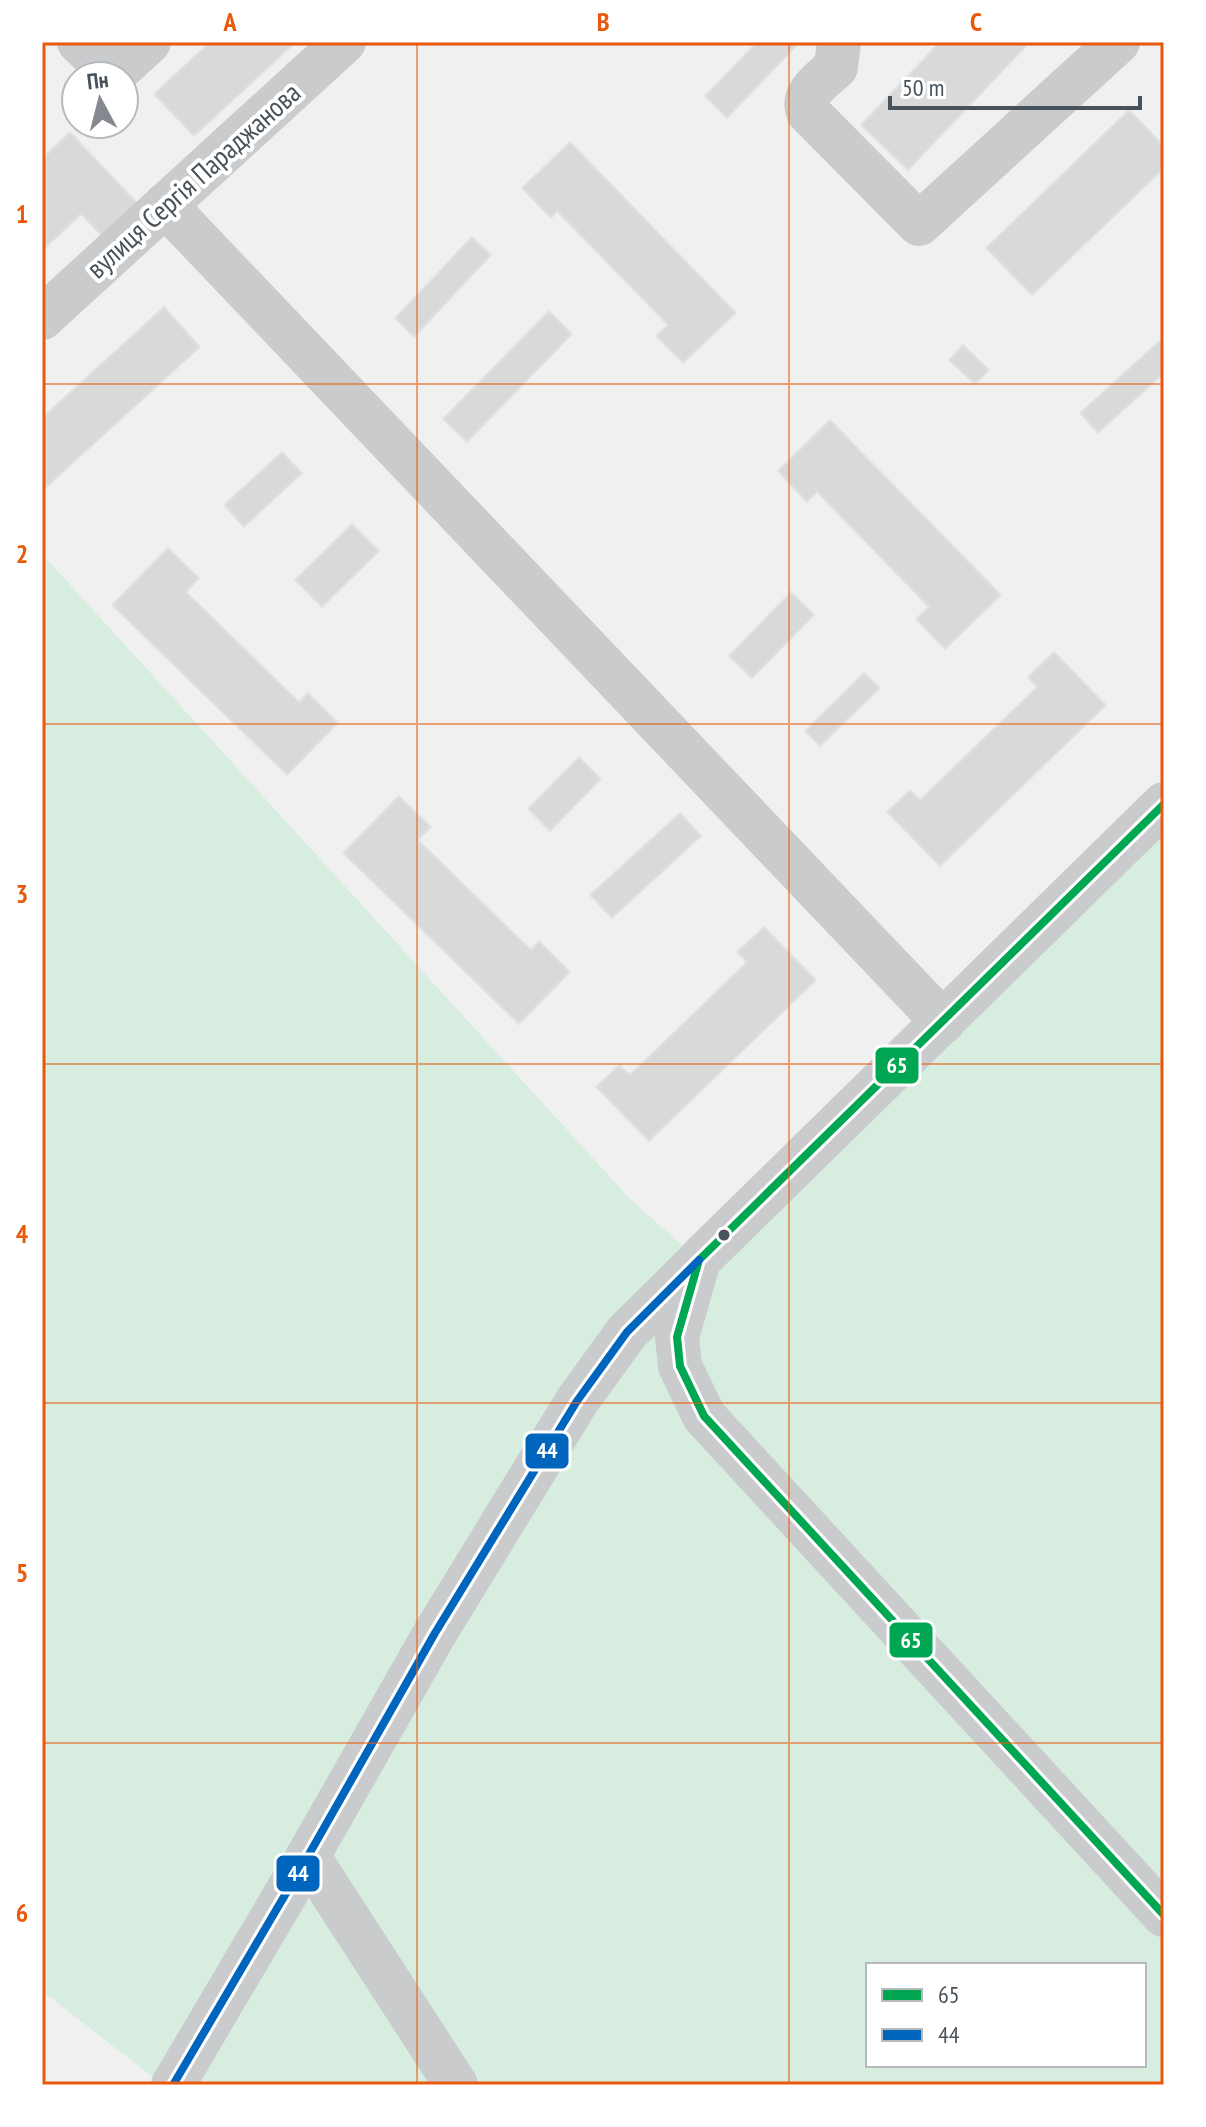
<svg xmlns="http://www.w3.org/2000/svg" width="1206" height="2127" viewBox="0 0 1206 2127" font-family="'PT Sans Narrow',sans-serif">
  <style>
    .green { fill: #d6eddf; fill-rule: evenodd }
    .building { fill: #d9d9da; stroke: #e1e2e3; stroke-width: 2 }
    .lines { fill: none; stroke-linecap: round; stroke-linejoin: round }
    .minor { stroke: #cacbcd; stroke-width: 44 }
    .bus-1-casing { stroke: #fff; stroke-width: 14 }
    .bus-2-casing { stroke: #fff; stroke-width: 14 }
    .bus-1 { stroke: #00a651; stroke-width: 8 }
    .bus-2 { stroke: #0065bd; stroke-width: 8 }
    .grid { fill: none; stroke: #e8590c; stroke-width: 2; stroke-opacity: 0.55 }
    .bus-dot { fill: #48525a; stroke: #fff; stroke-width: 3 }
    .labels { text-anchor: middle; dominant-baseline: central; stroke-width: 8; stroke-linejoin: round; paint-order: stroke }
    .street-label { font-size: 28px; fill: #48525a; stroke: #fff }
    .line-badge { stroke: #fff; stroke-width: 3 }
    .badge-label { font-size: 22px; text-anchor: middle; font-weight: bold; fill: #fff }
    .neatline { fill: none; stroke: #e8590c; stroke-width: 3 }
    .grid-label { font-size: 26px; text-anchor: middle; font-weight: bold; fill: #e8590c }
  </style>
  <rect width="100%" height="100%" fill="#f0f0f0"/>
  <!-- green -->
  <path class="green" d="M42,554L631,1200L699,1260L1164,804V2085H163L42,1991ZM868,1965H1144V2065H868Z"/>
  <!-- building -->
  <path class="building" d="M210,42H296L194,136L154,94Z
    M757,42H800L727,118L705,96Z
    M940,42H1030L908,170L861,125Z
    M1129,110L1164,146V168L1032,295L986,248Z
    M70,132L137,203L102,236L81,214L42,251V159Z
    M570,142L736,313L683,363L656,336L668,325L557,211L551,218L522,188Z
    M472,237L491,255L414,337L395,318Z
    M164,307L200,347L42,491V418Z
    M549,311L572,334L467,442L443,419Z
    M1164,337V373L1098,433L1080,413Z
    M963,345L989,370L975,384L949,360Z
    M830,420L1001,595L945,649L916,619L929,607L817,492L807,502L778,471Z
    M282,452L302,473L244,527L224,505Z
    M352,524L379,551L322,607L295,580Z
    M168,548L199,578L186,592L299,702L308,693L338,723L287,775L112,605Z
    M791,592L814,615L752,678L729,656Z
    M1054,652L1106,705L940,866L887,812L910,790L920,800L1037,687L1028,677Z
    M864,673L880,688L820,746L805,731Z
    M579,757L601,779L550,831L528,809Z
    M399,796L431,827L418,840L531,950L539,941L570,972L519,1024L343,853Z
    M680,813L701,836L612,918L590,895Z
    M764,927L816,980L649,1141L596,1087L619,1065L630,1075L747,962L737,952Z"/>
  <g class="lines">
    <!-- minor -->
    <path class="minor" d="M79,42L113,75L149,42
      M839,42L836,67C824,79 800,93 808,112L919,224L1118,42
      M165,205L943,1022
      M42,318L344,42
      M1164,804L699,1260L677,1337L680,1366L704,1416L1164,1915
      M308,1856L456,2085
      M173,2085L308,1856L435,1633L577,1401L627,1332L697,1263"/>
    <defs>
      <path id="bus-1" d="M1164,804L699,1260L677,1337L680,1366L704,1416L1164,1915"/>
      <path id="bus-2" d="M173,2085L308,1856L435,1633L577,1401L627,1332L699,1260"/>
    </defs>
    <!-- bus-1 casing -->
    <use href="#bus-1" class="bus-1-casing"/>
    <!-- bus-2 casing -->
    <use href="#bus-2" class="bus-2-casing"/>
    <!-- bus-1 -->
    <use href="#bus-1" class="bus-1"/>
    <!-- bus-2 -->
    <use href="#bus-2" class="bus-2"/>
  </g>
  <!-- grid -->
  <path class="grid" d="M417,42V2085M789,42V2085M42,384H1164M42,724H1164M42,1064H1164M42,1403H1164M42,1743H1164"/>
  <!-- markers -->
  <circle class="bus-dot" cx="724" cy="1235" r="7"/>
  <g class="labels">
    <!-- street labels -->
    <g class="street-label">
      <text transform="translate(193 180) rotate(-42)">вулиця Сергія Параджанова</text>
    </g>
  </g>
  <g class="line-badge">
    <rect x="874" y="1046" width="46" height="39" rx="8" fill="#00a651"/>
    <rect x="524" y="1432" width="46" height="38" rx="8" fill="#0065bd"/>
    <rect x="888" y="1621" width="46" height="38" rx="8" fill="#00a651"/>
    <rect x="275" y="1854" width="46" height="39" rx="8" fill="#0065bd"/>
  </g>
  <g class="badge-label">
    <text x="897" y="1073">65</text>
    <text x="547" y="1458">44</text>
    <text x="911" y="1648">65</text>
    <text x="298" y="1881">44</text>
  </g>
  <!-- border -->
  <rect width="1206" height="2127" fill="none" stroke="#ffffff" stroke-width="88"/>
  <!-- legend -->
  <rect x="866" y="1963" width="280" height="104" fill="#ffffff" stroke="#b6babd" stroke-width="2"/>
  <rect x="882" y="1989" width="40" height="12" fill="#00a651" stroke="#b6babd" stroke-width="2"/>
  <text x="938" y="2003" font-size="24" fill="#48525a">65</text>
  <rect x="882" y="2029" width="40" height="12" fill="#0065bd" stroke="#b6babd" stroke-width="2"/>
  <text x="938" y="2043" font-size="24" fill="#48525a">44</text>
  <!-- north arrow -->
  <g transform="translate(100 100) rotate(353)"><circle r="38" fill="#ffffff" stroke="#b6babd" stroke-width="2"/>
  <path d="M0-6L14 30L0 20L-14 30Z" fill="#83898e"/>
  <text y="-12" font-size="22" font-weight="bold" text-anchor="middle" fill="#48525a">Пн</text>
  </g>
  <!-- scale -->
  <path d="M890 96v12h250v-12" fill="none" stroke="#48525a" stroke-width="4"/>
  <text x="902" y="96" font-size="24" fill="#48525a" stroke="#ffffff" stroke-width="6" paint-order="stroke">50 m</text>
  <rect x="44" y="44" width="1118" height="2039" class="neatline"/>
  <g class="grid-label">
    <text x="230" y="31">A</text>
    <text x="603" y="31">B</text>
    <text x="976" y="31">C</text>
    <text x="22" y="223">1</text>
    <text x="22" y="563">2</text>
    <text x="22" y="903">3</text>
    <text x="22" y="1243">4</text>
    <text x="22" y="1582">5</text>
    <text x="22" y="1922">6</text>
  </g>
</svg>
